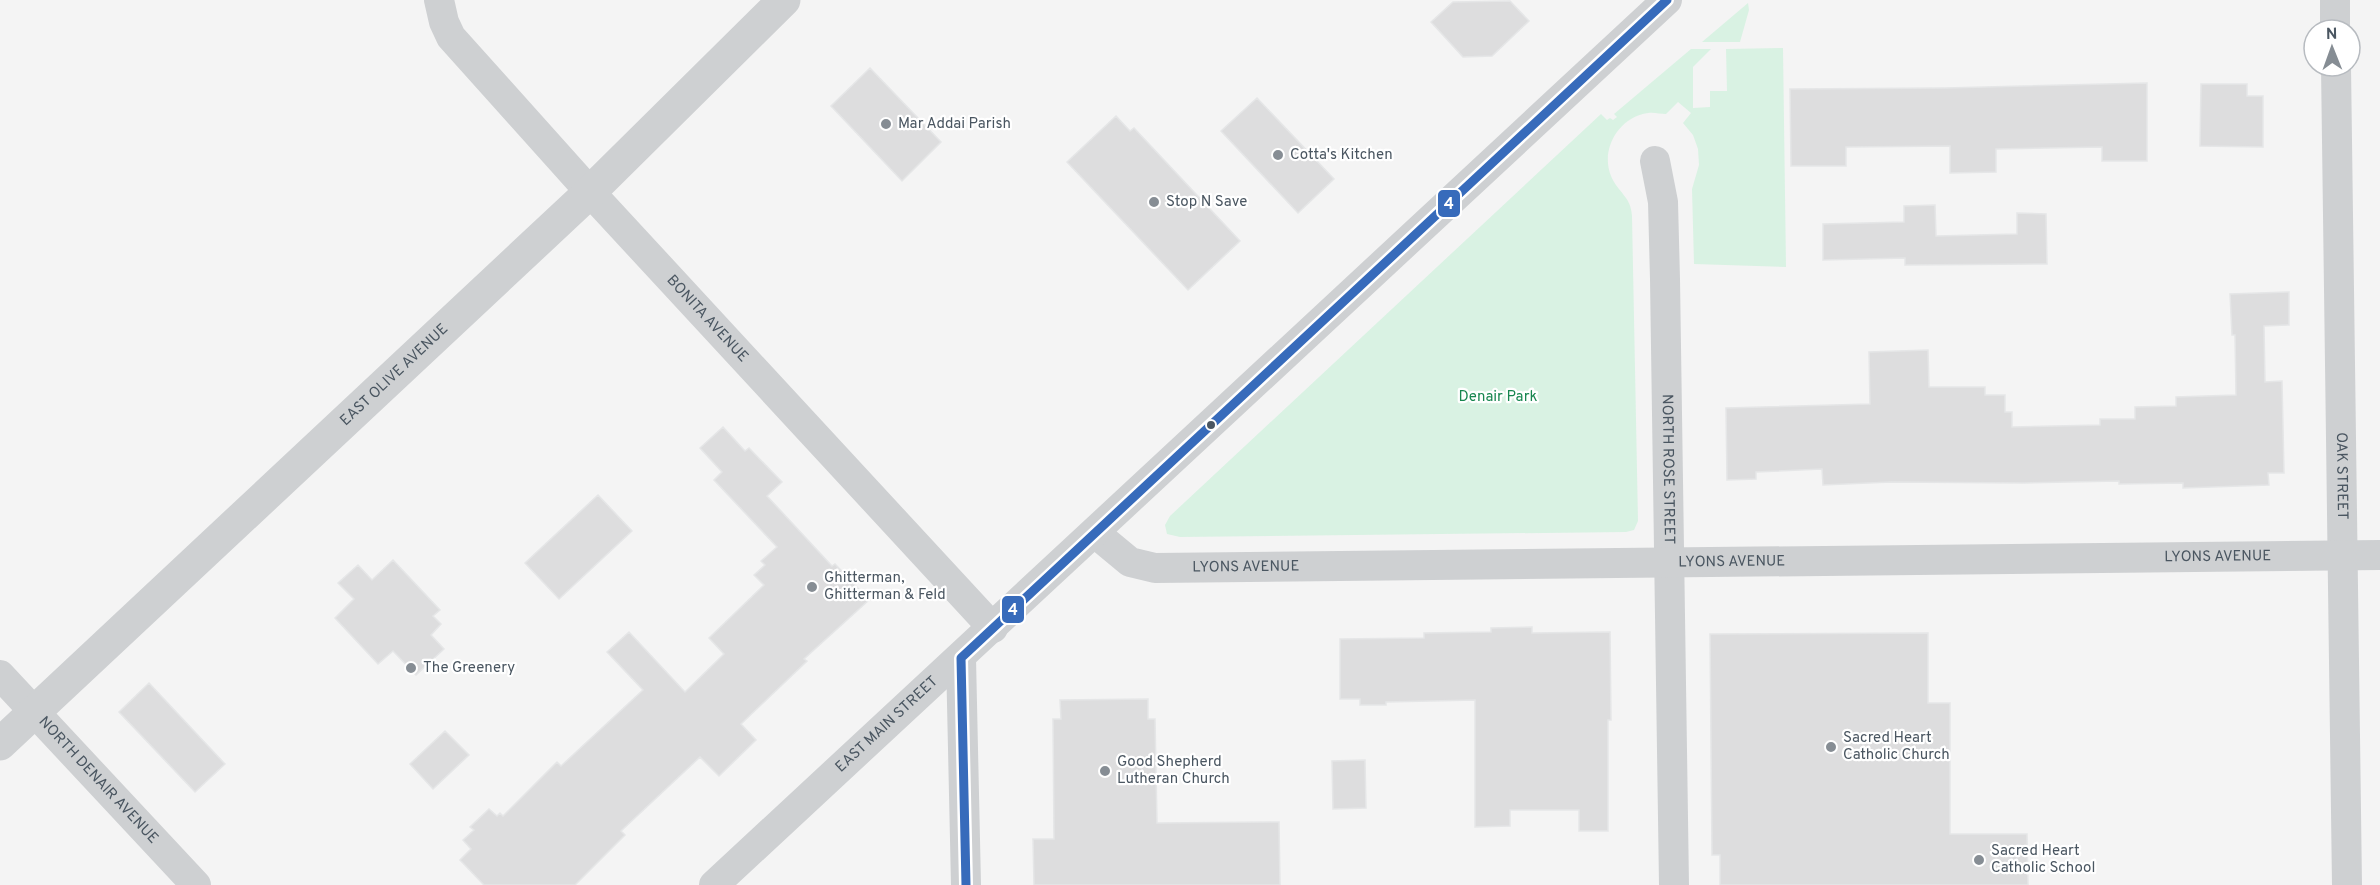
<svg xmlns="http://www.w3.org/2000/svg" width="2380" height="885" viewBox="0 0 2380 885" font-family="Overpass,sans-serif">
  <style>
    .green { fill: #d9f2e3 }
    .building { fill: #ddddde; stroke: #e5e6e7; stroke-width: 1.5 }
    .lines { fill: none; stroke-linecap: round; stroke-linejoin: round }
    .minor { stroke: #ced0d2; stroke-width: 30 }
    .tertiary { stroke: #ced0d2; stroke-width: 33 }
    .bus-1-casing { stroke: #fff; stroke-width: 14 }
    .bus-1 { stroke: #376bbb; stroke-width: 9 }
    .poi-dot { fill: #868d94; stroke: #fff; stroke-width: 2 }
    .bus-dot { fill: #4a5661; stroke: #fff; stroke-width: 2 }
    .labels { text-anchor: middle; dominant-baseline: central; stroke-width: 4.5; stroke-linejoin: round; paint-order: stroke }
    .poi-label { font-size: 15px; fill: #4a5661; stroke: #fff; text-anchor: start }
    .street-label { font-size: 15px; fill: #4a5661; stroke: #fff }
    .park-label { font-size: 15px; fill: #17864f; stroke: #fff }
    .line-badge { stroke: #fff; stroke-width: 2 }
    .badge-label { font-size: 16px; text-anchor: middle; font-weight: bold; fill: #fff }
  </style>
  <rect width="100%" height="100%" fill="#f4f4f4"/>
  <!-- green -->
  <path class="green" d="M1748,3L1749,10L1740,42H1702Z
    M1783,48L1786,267L1694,264L1692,189L1699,165L1698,149L1693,135L1683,123L1691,113L1678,102L1666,114C1660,114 1654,112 1648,113C1619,117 1600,149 1611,176C1618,193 1631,196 1632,216L1638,521L1634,530L1626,532L1180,537L1167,534L1165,525L1170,516L1601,114L1607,120L1610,118L1613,120L1617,117L1614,114L1691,49H1711L1693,67V108L1710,107V91H1727L1726,49Z"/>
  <!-- building -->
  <path class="building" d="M1510,1L1529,21L1492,56L1463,57L1431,22L1453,2Z
    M870,68L941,142L902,181L831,106Z
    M2147,83V161H2102V147L1996,149V172L1950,173V146L1846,147V166H1791L1790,89L1945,88Z
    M2201,84H2247V96H2263V147L2200,146Z
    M1257,98L1334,179L1298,213L1221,131Z
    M1116,116L1130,131L1134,128L1240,241L1188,290L1067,162Z
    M1935,205L1936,236L2017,234V213L2046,214L2047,264L1905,265V258L1823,260V224L1904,222V206Z
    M2289,292V325L2264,326L2265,382L2282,381L2284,473H2268L2269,485L2183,488V483L2119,484V481L2024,483L1891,482L1823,485L1822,469L1756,472V479L1727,480L1726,408L1870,404L1869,352L1928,350L1929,387H1985V395H2005V412H2012V427L2100,425V419H2135V407L2176,406V397L2236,395L2235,335H2232L2230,294Z
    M723,427L745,451L749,448L782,482L767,496L832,566L835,564L869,600L804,659L807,661L741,724L756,740L719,776L700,757L621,831L625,835L575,885H484L460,860L471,849L463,840L474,830L470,827L489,809L497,816L500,813L503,816L557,762L561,766L643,690L607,652L629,632L685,692L724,654L709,638L764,585L754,575L765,565L761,561L777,547L714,480L722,472L700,448Z
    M598,495L632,531L559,599L525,563Z
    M393,560L440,610L433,616L441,624L431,635L444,649L416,675L393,651L378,664L335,618L354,599L338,583L358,565L372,580Z
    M1532,627V633L1610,632L1611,720H1608V831H1579V810H1510V826L1475,827V700L1386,702V705H1360V699H1340V639L1424,638V633L1491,632V628Z
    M1928,633V703H1950V834H2027L2028,885H1720V855H1712L1710,634Z
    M149,683L225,764L195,792L119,712Z
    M1148,699V719H1155L1157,823L1279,822L1280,885H1034L1033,839H1054L1053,719H1061L1060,700Z
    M445,731L469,755L433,789L410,764Z
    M1365,760L1366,808L1333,809L1332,761Z"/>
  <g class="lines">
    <!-- minor -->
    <g class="minor">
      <path id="s1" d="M439,0L444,22L451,37L590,192L993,628"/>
      <path d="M2335,0V30"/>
      <path id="s2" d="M2336,66L2347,885"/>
      <path id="s3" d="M1655,161L1663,202L1665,279L1674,885"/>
      <path id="s4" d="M1095,533L1130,562L1155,568L2380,555"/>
      <path d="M961,658L966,885"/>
      <path id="s5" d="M0,675L196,885"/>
      <path id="s6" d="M714,885L1667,0"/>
    </g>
    <!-- tertiary -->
    <path class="tertiary" id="s7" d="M0,744L590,192L784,0"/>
    <defs>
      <path id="bus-1" d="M966,885L961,658L1667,0"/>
    </defs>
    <!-- bus-1 casing -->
    <use href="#bus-1" class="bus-1-casing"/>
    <!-- bus-1 -->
    <use href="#bus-1" class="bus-1"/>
  </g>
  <!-- markers -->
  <g class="poi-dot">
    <circle cx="886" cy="124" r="6"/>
    <circle cx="1278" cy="155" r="6"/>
    <circle cx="1154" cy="202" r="6"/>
    <circle cx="812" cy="587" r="6"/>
    <circle cx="411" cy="668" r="6"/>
    <circle cx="1831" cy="747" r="6"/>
    <circle cx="1105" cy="771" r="6"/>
    <circle cx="1979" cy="860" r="6"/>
  </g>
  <circle class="bus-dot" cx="1211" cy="425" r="5"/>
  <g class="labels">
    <!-- poi labels -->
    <g class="poi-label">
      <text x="898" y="124">Mar Addai Parish</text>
      <text x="1290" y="155">Cotta's Kitchen</text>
      <text x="1166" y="202">Stop N Save</text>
      <text x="824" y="578">Ghitterman,<tspan x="824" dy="17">Ghitterman &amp; Feld</tspan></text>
      <text x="423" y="668">The Greenery</text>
      <text x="1843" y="738">Sacred Heart<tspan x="1843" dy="17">Catholic Church</tspan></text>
      <text x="1117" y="762">Good Shepherd<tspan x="1117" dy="17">Lutheran Church</tspan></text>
      <text x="1991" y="851">Sacred Heart<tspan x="1991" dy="17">Catholic School</tspan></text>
    </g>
    <!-- street labels -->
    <g class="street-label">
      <text stroke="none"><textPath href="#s1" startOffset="420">BONITA AVENUE</textPath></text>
      <text stroke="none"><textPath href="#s7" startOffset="540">EAST OLIVE AVENUE</textPath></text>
      <text stroke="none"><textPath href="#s3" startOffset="309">NORTH ROSE STREET</textPath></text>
      <text stroke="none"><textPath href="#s2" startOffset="410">OAK STREET</textPath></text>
      <text stroke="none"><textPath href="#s4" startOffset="1134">LYONS AVENUE</textPath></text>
      <text stroke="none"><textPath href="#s4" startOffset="648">LYONS AVENUE</textPath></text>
      <text stroke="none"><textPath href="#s4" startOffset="162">LYONS AVENUE</textPath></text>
      <text stroke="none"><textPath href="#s6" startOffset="236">EAST MAIN STREET</textPath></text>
      <text stroke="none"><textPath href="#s5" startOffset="144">NORTH DENAIR AVENUE</textPath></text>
    </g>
    <!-- park labels -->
    <g class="park-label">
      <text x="1498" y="397">Denair Park</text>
    </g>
  </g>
  <g class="line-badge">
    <rect x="1437" y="189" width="24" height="29" rx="6" fill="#376bbb"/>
    <rect x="1001" y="595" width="24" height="29" rx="6" fill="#376bbb"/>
  </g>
  <g class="badge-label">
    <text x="1449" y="209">4</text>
    <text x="1013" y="615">4</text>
  </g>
  <!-- north arrow -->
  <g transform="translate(2332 48) rotate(359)"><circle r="28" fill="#ffffff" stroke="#b7bbc0" stroke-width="1.5"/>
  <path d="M0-4.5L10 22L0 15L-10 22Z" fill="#868d94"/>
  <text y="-9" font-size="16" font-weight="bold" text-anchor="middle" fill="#4a5661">N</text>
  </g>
</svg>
